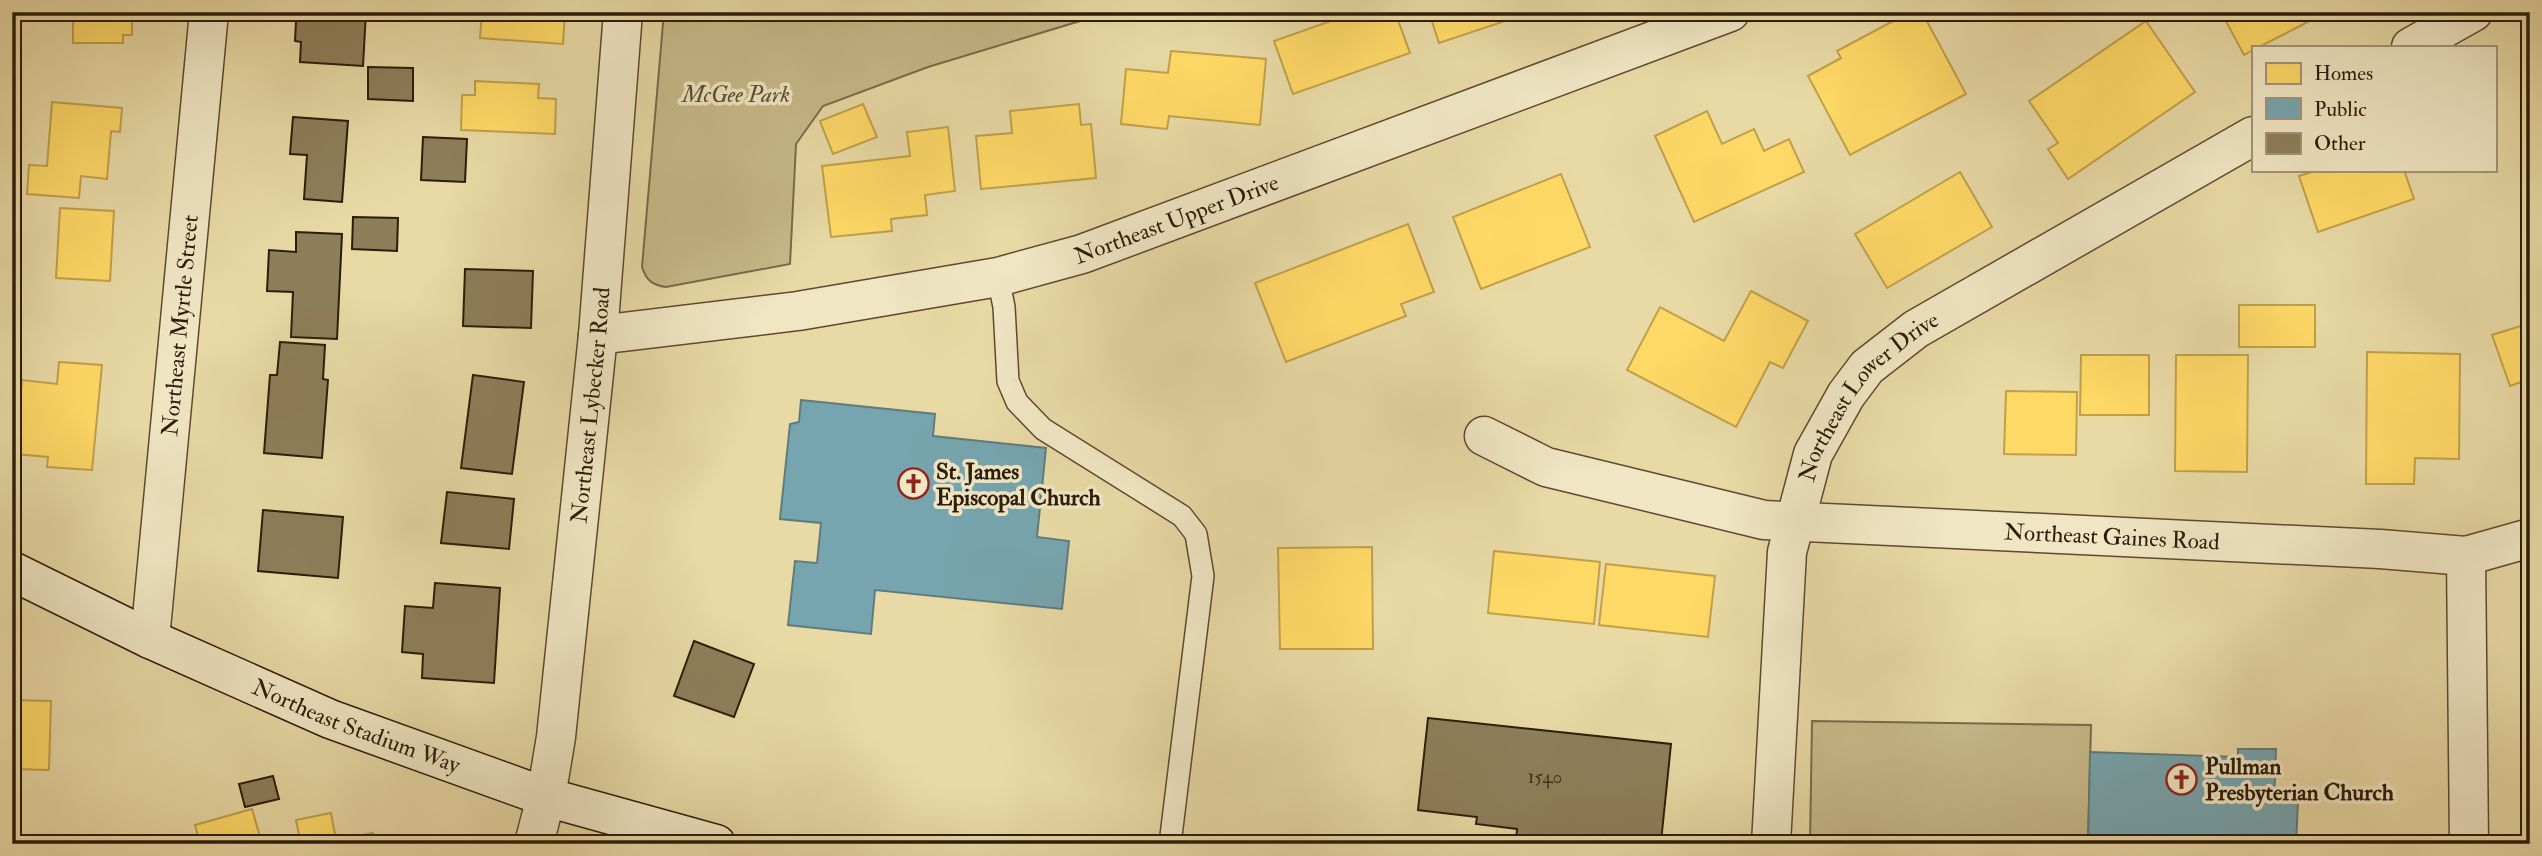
<svg xmlns="http://www.w3.org/2000/svg" width="2542" height="856" viewBox="0 0 2542 856" font-family="'IM FELL Double Pica',serif">
  <style>
    .green { fill: #c8b98a; stroke: #7a6a4a; stroke-width: 2 }
    .homes { fill: #ffd966; stroke: #c0a04a; stroke-width: 2 }
    .public { fill: #76a5af; stroke: #607c7d; stroke-width: 2 }
    .building { fill: #8e7e5a; stroke: #2d1c09; stroke-width: 2 }
    .lines { fill: none; stroke-linecap: round; stroke-linejoin: round }
    .lane-casing { stroke: #5c4b30; stroke-width: 24 }
    .street-casing { stroke: #5c4b30; stroke-width: 41 }
    .secondary-casing { stroke: #2d1c09; stroke-width: 41 }
    .lane { stroke: #f0e6c4; stroke-width: 21 }
    .street { stroke: #f0e6c4; stroke-width: 38 }
    .secondary { stroke: #f0e6c4; stroke-width: 38 }
    .labels { text-anchor: middle; dominant-baseline: central; stroke-width: 7; stroke-linejoin: round; paint-order: stroke }
    .number-label { font-size: 19px; fill: #45341d }
    .park-label { font-size: 23px; font-style: italic; fill: #5c4b30; stroke: #f0e6c4 }
    .street-label { font-size: 23px; fill: #2d1c09; stroke: #f0e6c4 }
    .poi-label { font-size: 23px; font-weight: bold; fill: #2d1c09; stroke: #f0e6c4; text-anchor: start }
  </style>
  <rect width="100%" height="100%" fill="#e8d9a5"/>
  <filter id="stains"><feTurbulence type="fractalNoise" baseFrequency=".00286" numOctaves="4"/><feColorMatrix values="0 0 0 0 .2 0 0 0 0 .09 0 0 0 0 .02 0 0 0 .5 -.17"/></filter>
  <radialGradient id="worn" r=".72"><stop offset=".6" stop-color="#630" stop-opacity="0"/><stop offset="1" stop-color="#630" stop-opacity=".3"/></radialGradient>
  <!-- green -->
  <path class="green" d="M664,12H1110L928,67L823,106L796,144L790,264L666,287C652,285 646,280 642,267Z
    M1812,721L2091,725L2088,844H1810Z"/>
  <!-- homes -->
  <path class="homes" d="M73,12H132V35H123V43H73Z
    M482,12H565L563,44L480,38Z
    M1356,12H1395L1410,53L1293,94L1274,41Z
    M1429,12H1532L1439,43Z
    M1910,12H1922L1966,94L1850,155L1808,76L1841,58L1837,51Z
    M2221,12H2327L2259,47H2253V50L2244,55Z
    M2146,21L2195,92L2068,179L2048,149L2058,143L2029,101Z
    M1171,51L1266,59L1260,125L1169,116L1167,129L1121,124L1126,69L1168,73Z
    M475,81L539,84L538,98L556,99L555,134L461,130L462,95H475Z
    M52,102L122,108L120,132L111,131L107,179L81,176L79,198L27,194L29,165L47,166Z
    M863,104L877,137L833,154L820,121Z
    M1079,104L1081,125L1091,124L1096,178L981,189L976,136L1012,133L1010,111Z
    M1707,111L1722,144L1754,129L1764,151L1789,139L1804,172L1694,222L1655,136Z
    M948,127L955,191L925,195L927,215L891,219L892,231L831,237L822,166L910,156L907,132Z
    M2318,170H2404L2414,199L2318,232L2299,176Z
    M1960,172L1992,227L1887,288L1855,234Z
    M1561,174L1590,247L1481,289L1453,217Z
    M60,208L114,211L110,281L56,278Z
    M1408,224L1434,292L1401,304L1406,316L1286,362L1255,283Z
    M1751,291L1808,321L1783,368L1770,362L1736,427L1627,370L1660,307L1724,341Z
    M2239,305H2315V347H2239Z
    M2530,323V379L2510,386L2492,335Z
    M2367,352L2460,354L2459,459L2415,458L2414,484H2366Z
    M2081,355H2149V415H2080Z
    M2176,355H2248L2247,472L2175,471Z
    M59,362L102,365L92,470L47,467L48,457L15,454L22,380L57,384Z
    M2006,391L2077,392L2076,455L2004,454Z
    M1372,547L1373,649H1280L1278,548Z
    M1494,551L1600,562L1594,624L1488,613Z
    M1606,564L1715,576L1708,637L1599,625Z
    M12,700L51,701L49,770L12,769Z
    M252,809L262,844H200L195,825Z
    M331,813L336,840L373,833L375,844H301L296,820Z"/>
  <!-- public -->
  <path class="public" d="M801,400L935,414L933,436L1046,448L1037,537L1069,541L1062,609L875,590L871,634L788,625L795,561L817,563L821,523L780,519L790,424L799,422Z
    M2238,749H2276L2274,802H2298L2296,844H2088L2090,752L2238,757Z"/>
  <!-- building -->
  <path class="building" d="M304,12H366L363,66L300,62L301,42L295,41L296,21H304Z
    M368,67L413,68V101L368,99Z
    M293,117L348,121L342,202L304,199L307,155L290,154Z
    M423,137L467,139L465,182L421,180Z
    M353,217L398,218L397,251L352,249Z
    M296,232L342,234L337,339L291,337L293,292L267,291L269,250L296,252Z
    M465,269L533,271L531,328L463,326Z
    M280,342L325,345L323,379L328,380L322,458L264,453L270,375H277Z
    M473,375L524,382L512,474L461,468Z
    M447,492L514,499L509,549L441,543Z
    M263,510L343,517L338,578L258,571Z
    M435,583L500,588L494,683L422,678L423,654L402,652L405,606L433,608Z
    M694,641L754,664L734,717L674,696Z
    M1428,718L1671,744L1661,842L1604,835V842L1559,837L1558,844L1516,842L1517,829L1476,824L1477,817L1418,810Z
    M273,776L279,799L245,807L239,784Z"/>
  <g class="lines">
    <defs>
      <path id="lane" d="M998,277L1004,307L1008,381L1017,402L1043,429L1182,516L1196,534L1203,576L1170,844"/>
      <g id="street">
        <path d="M2411,47L2473,12"/>
        <path id="s1" d="M598,335L798,311L998,277L1082,254L1730,12"/>
        <path id="s2" d="M1484,436L1546,467L1764,520L2380,549L2466,556L2469,844"/>
        <path d="M2466,556L2530,538"/>
        <path id="s3" d="M150,639L209,12"/>
        <path id="s4" d="M534,844L546,797L556,737L598,335L623,12"/>
        <path id="s5" d="M1771,844L1787,552L1813,454L1846,395L1867,367L1916,329L2253,136"/>
      </g>
      <g id="secondary">
        <path id="s6" d="M12,571L150,639L330,719L546,797L716,844"/>
      </g>
    </defs>
    <!-- lane casing -->
    <use href="#lane" class="lane-casing"/>
    <!-- street casing -->
    <use href="#street" class="street-casing"/>
    <!-- secondary casing -->
    <use href="#secondary" class="secondary-casing"/>
    <!-- lane -->
    <use href="#lane" class="lane"/>
    <!-- street -->
    <use href="#street" class="street"/>
    <!-- secondary -->
    <use href="#secondary" class="secondary"/>
  </g>
  <!-- icons -->
  <defs>
    <symbol id="church-ring" viewBox="-11 -11 22 22"><circle r="9.5" fill="#f0e6c4" stroke="#8f2418" stroke-width="1.5"/><path d="M-1.2-6h2.4v3.5h3.3v2.4h-3.3V6h-2.4V-.1h-3.3v-2.4h3.3Z" fill="#8f2418"/></symbol>
  </defs>
  <g fill-rule="evenodd">
    <use href="#church-ring" x="896" y="466" width="35" height="35"/>
    <use href="#church-ring" x="2164" y="762" width="35" height="35"/>
  </g>
  <g class="labels">
    <!-- number labels -->
    <g class="number-label">
      <text x="1545" y="777">1540</text>
    </g>
    <!-- park labels -->
    <g class="park-label">
      <text x="736" y="94">McGee Park</text>
    </g>
    <!-- street labels -->
    <g class="street-label">
      <text stroke="none"><textPath href="#s1" startOffset="592">Northeast Upper Drive</textPath></text>
      <text stroke="none"><textPath href="#s3" startOffset="315">Northeast Myrtle Street</textPath></text>
      <text stroke="none"><textPath href="#s5" startOffset="474">Northeast Lower Drive</textPath></text>
      <text stroke="none"><textPath href="#s4" startOffset="443">Northeast Lybecker Road</textPath></text>
      <text stroke="none"><textPath href="#s2" startOffset="642">Northeast Gaines Road</textPath></text>
      <text stroke="none"><textPath href="#s6" startOffset="378">Northeast Stadium Way</textPath></text>
    </g>
    <!-- poi labels -->
    <g class="poi-label">
      <text x="936" y="471">St. James<tspan x="936" dy="26">Episcopal Church</tspan></text>
      <text x="2205" y="766">Pullman<tspan x="2205" dy="26">Presbyterian Church</tspan></text>
    </g>
  </g>
  <!-- margin -->
  <rect width="2542" height="856" fill="none" stroke="#e8d9a5" stroke-width="42"/>
  <rect x="14" y="14" width="2514" height="828" fill="none" stroke="#2d1c09" stroke-width="3.5"/>
  <rect x="21" y="21" width="2500" height="814" fill="none" stroke="#2d1c09" stroke-width="2"/>
  <!-- legend -->
  <rect x="2252" y="46" width="245" height="126" fill="#f0e6c4" stroke="#a29579" stroke-width="2"/>
  <rect x="2266" y="63" width="35" height="21" fill="#ffd966" stroke="#a29579" stroke-width="2"/>
  <text x="2314" y="80" font-size="21" fill="#2d1c09">Homes</text>
  <rect x="2266" y="98" width="35" height="21" fill="#76a5af" stroke="#a29579" stroke-width="2"/>
  <text x="2314" y="116" font-size="21" fill="#2d1c09">Public</text>
  <rect x="2266" y="133" width="35" height="21" fill="#8e7e5a" stroke="#a29579" stroke-width="2"/>
  <text x="2314" y="150" font-size="21" fill="#2d1c09">Other</text>
  <rect width="100%" height="100%" filter="url(#stains)"/>
  <rect width="100%" height="100%" fill="url(#worn)"/>
</svg>
